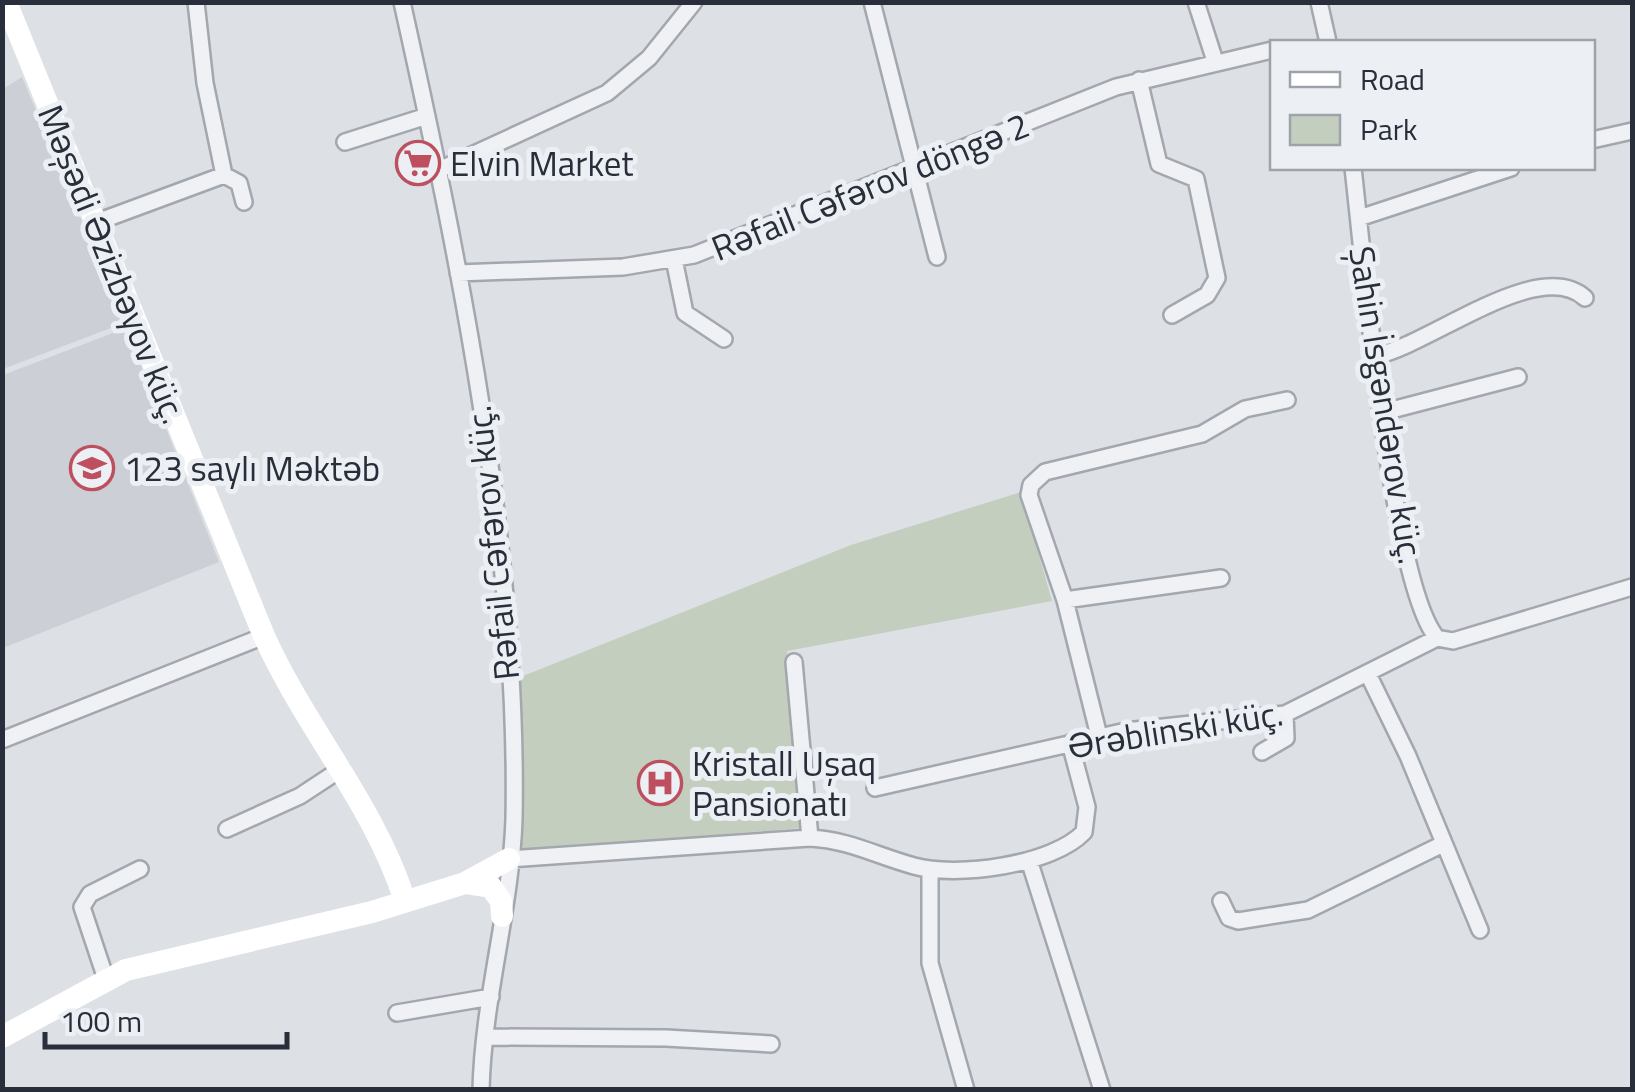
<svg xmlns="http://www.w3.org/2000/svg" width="1635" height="1092" viewBox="0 0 1635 1092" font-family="'Titillium Web',sans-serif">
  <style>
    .built { fill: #cccfd6 }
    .green { fill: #c3cebf }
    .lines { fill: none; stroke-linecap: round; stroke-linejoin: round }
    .street-casing { stroke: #a3a7ae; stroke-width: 20 }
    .street { stroke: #eff1f4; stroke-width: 15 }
    .secondary { stroke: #fff; stroke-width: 22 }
    .labels { text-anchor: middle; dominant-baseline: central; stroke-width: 10; stroke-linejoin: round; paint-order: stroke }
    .poi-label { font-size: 35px; fill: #282e3a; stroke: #eceff3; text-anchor: start }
    .street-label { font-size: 35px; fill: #282e3a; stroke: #eceff3 }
  </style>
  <rect width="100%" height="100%" fill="#dde0e5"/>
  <!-- built -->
  <path class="built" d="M22,77L124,323L3,369V89Z
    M126,328L219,562L3,648V375Z"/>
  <!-- green -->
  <path class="green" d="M1021,492L1052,601L787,651L801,828L520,851L518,678L851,545Z"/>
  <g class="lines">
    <defs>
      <path id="street" d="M196,2L205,83L224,175L239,183L244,202
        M402,2C460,263 519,551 514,819C511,909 483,999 481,1090
        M872,2L937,257
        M1196,2L1215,61
        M1319,2L1328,42
        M1139,80L1159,164L1196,179L1217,278L1207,295L1172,315
        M1592,140L1632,131
        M345,142L427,116
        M1353,168C1363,253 1391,584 1437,638
        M439,170L607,93L649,58L694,2
        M1359,218L1511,168
        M97,222L224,175
        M674,259L685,313L724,339
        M458,273L623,267L694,255L1116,87L1272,50
        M1376,356C1431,344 1539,256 1585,298
        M1384,412L1518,377
        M1065,600L1221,578
        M1437,638L1453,641L1632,587
        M794,662L810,838
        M1368,674L1408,756L1480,930
        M1099,736L1065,600L1029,495L1031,485L1045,472L1202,434L1245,409L1287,400
        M2,740L264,636
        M1262,752L1286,738L1285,714
        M875,788L1126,731L1285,714L1437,638
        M227,829L300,796L341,769
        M509,859L810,838C849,840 877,856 914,866C956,878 1053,865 1084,832L1087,807L1070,743
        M1029,860L1102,1090
        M930,869V963L966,1090
        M1221,901L1229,918L1238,921L1308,910L1443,844
        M106,979L82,907L90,894L140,869
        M397,1013L491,997
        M486,1037L666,1038L771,1044"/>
    </defs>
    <!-- street casing -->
    <use href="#street" class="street-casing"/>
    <!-- street -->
    <use href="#street" class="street"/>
    <!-- secondary -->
    <path class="secondary" d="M6,2L264,636C306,729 374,804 405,901
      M465,883L491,887L501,901L502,916
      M2,1037L126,970L372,912L465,883L509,859"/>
  </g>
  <!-- icons -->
  <defs>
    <symbol id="supermarket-ring" viewBox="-11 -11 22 22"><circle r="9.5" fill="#eceff3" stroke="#bd4f5e" stroke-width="1.5"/><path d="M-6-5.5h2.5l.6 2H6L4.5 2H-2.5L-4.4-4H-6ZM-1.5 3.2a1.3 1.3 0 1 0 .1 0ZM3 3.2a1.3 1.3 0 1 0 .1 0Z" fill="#bd4f5e"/></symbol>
    <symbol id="school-ring" viewBox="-11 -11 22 22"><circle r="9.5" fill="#eceff3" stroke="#bd4f5e" stroke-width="1.5"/><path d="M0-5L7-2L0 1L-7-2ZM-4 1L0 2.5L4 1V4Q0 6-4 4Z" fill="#bd4f5e"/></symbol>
    <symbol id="hospital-ring" viewBox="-11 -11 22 22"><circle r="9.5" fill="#eceff3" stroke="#bd4f5e" stroke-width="1.5"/><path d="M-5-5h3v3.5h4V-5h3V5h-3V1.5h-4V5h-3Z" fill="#bd4f5e"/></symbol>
  </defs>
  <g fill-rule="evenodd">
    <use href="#supermarket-ring" x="393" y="138" width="50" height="50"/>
    <use href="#school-ring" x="67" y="443" width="50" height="50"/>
    <use href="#hospital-ring" x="635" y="758" width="50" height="50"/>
  </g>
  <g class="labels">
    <!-- poi labels -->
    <g class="poi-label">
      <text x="450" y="163">Elvin Market</text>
      <text x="124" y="468">123 saylı Məktəb</text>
      <text x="692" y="763">Kristall Uşaq<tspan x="692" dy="40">Pansionatı</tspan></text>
    </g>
    <!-- street labels -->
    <g class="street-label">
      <text transform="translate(870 186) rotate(-22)">Rəfail Cəfərov döngə 2</text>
      <text transform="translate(113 264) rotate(68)">Məşədi Əzizbəyov küç.</text>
      <text transform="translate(1387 405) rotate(81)">Şahin İsgəndərov küç.</text>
      <text transform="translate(492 543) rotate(-96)">Rəfail Cəfərov küç.</text>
      <text transform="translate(1175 729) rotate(-9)">Ərəblinski küç.</text>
    </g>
  </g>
  <!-- border -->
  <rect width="1635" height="1092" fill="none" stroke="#282e3a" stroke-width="10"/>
  <!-- legend -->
  <rect x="1270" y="40" width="325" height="130" fill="#eceff3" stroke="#9ea2a9" stroke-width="2.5"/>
  <rect x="1290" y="72" width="50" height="15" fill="#ffffff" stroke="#9ea2a9" stroke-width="2.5"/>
  <text x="1360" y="90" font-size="30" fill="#282e3a">Road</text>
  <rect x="1290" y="115" width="50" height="30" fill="#c3cebf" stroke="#9ea2a9" stroke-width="2.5"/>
  <text x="1360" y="140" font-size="30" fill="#282e3a">Park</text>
  <!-- scale -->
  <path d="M45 1032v15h242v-15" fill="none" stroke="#282e3a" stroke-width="5"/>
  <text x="60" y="1032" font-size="30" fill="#282e3a" stroke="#eceff3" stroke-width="8" paint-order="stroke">100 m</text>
</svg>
